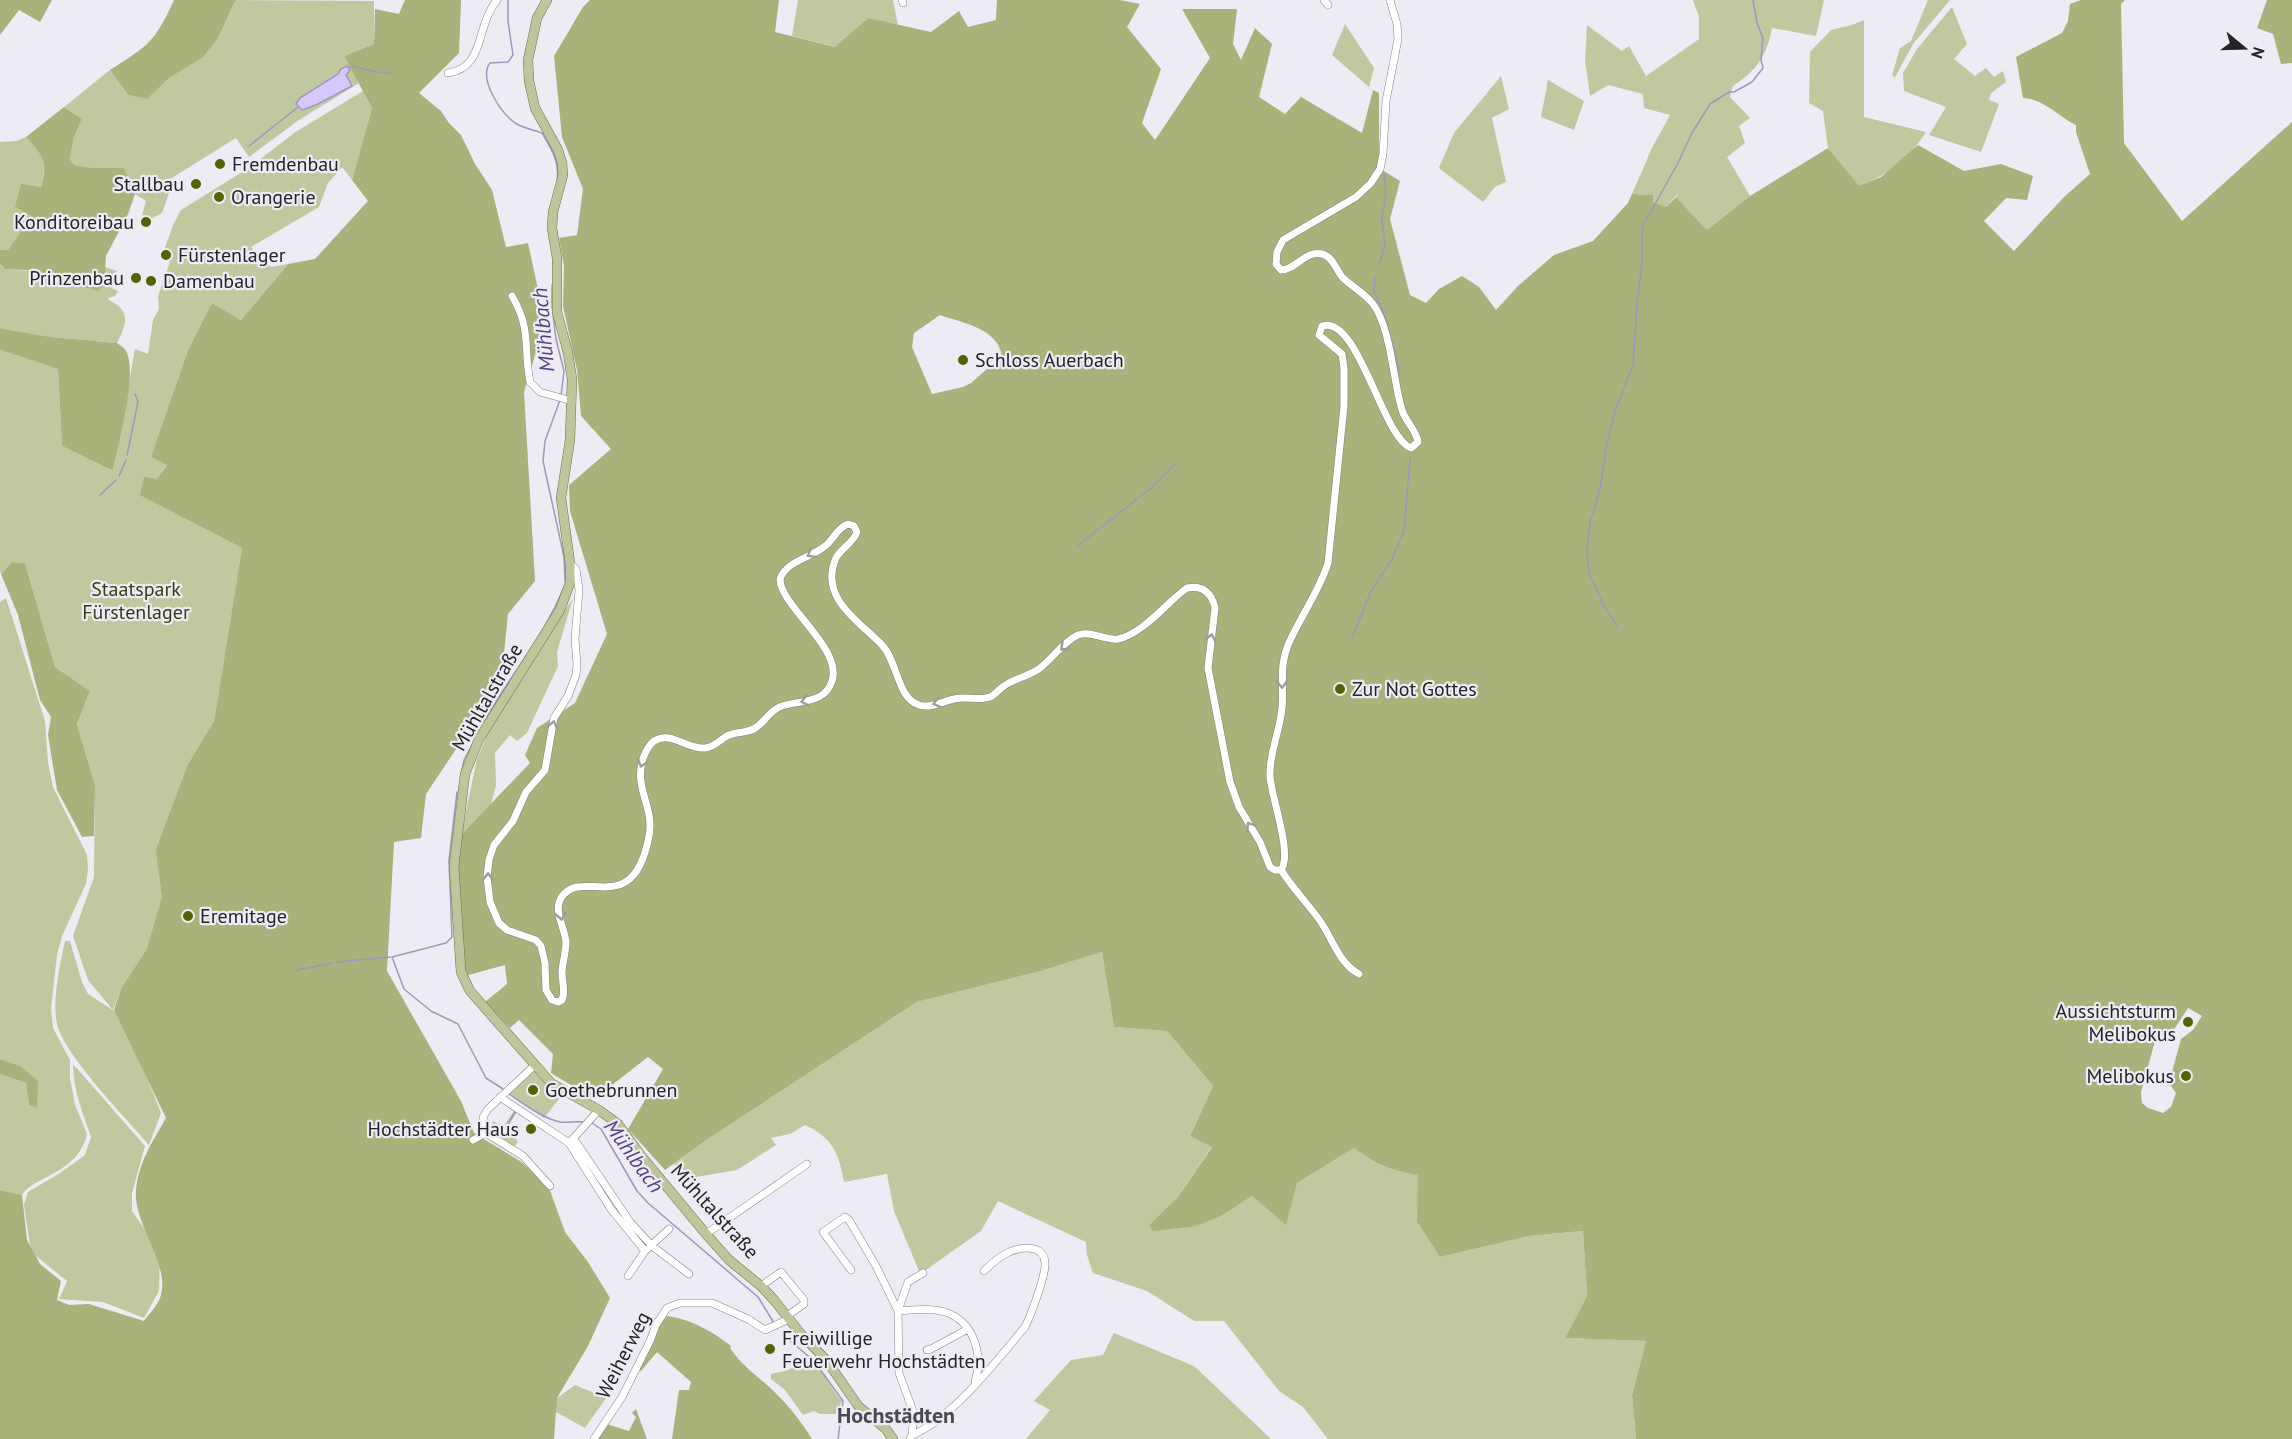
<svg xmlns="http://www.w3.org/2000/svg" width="2292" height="1439" viewBox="0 0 2292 1439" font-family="'PT Sans',sans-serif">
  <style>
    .green { fill: #c0c89f }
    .forest { fill: #a8b27a; fill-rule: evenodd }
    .water { fill: #d6c8ff; stroke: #a196be; stroke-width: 1.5 }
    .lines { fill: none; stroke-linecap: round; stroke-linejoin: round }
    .stream { stroke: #a196be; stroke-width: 1.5 }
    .minor-casing { stroke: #828088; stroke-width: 8 }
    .major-casing { stroke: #6c7346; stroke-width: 10 }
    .minor { stroke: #fff; stroke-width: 7 }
    .major { stroke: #bec59a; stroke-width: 9 }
    .oneway { stroke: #9c9c9d }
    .poi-dot { fill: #576100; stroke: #edebf4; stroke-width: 2 }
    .labels { text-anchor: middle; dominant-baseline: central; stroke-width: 4.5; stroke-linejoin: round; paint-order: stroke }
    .poi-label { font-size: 20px; fill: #242326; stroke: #edebf4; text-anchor: start }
    .park-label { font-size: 20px; fill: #363c11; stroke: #edebf4 }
    .street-label { font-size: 20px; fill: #242326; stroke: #edebf4 }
    .water-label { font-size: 21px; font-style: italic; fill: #564183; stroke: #edebf4 }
    .quarter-label { font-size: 22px; font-weight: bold; fill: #4b4950; stroke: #edebf4 }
  </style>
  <rect width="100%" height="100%" fill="#edebf4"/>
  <!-- green -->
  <path class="green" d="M236,0L374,1V44L344,56L359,83L299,120L249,157L236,138L162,184L169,193L162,213L151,219L142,215L146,201L135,194L124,168H94L74,165L70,159L74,137L82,119L64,107L110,70L128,95L147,98L169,78L203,56L228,17Z
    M798,0H893L898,26L868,18L836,47L792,36Z
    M1693,0H1824L1816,36L1772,28C1767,56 1756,71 1733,86L1730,97L1750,118L1739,126L1745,143L1727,157L1750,196L1707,230L1676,197L1679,192L1666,207L1653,202L1652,195L1632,194L1652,148L1670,115L1644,108L1643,94L1608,85L1590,96L1585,60L1587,25L1622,51L1629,46L1646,76L1699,39V17Z
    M1928,0H1950L1913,44L1895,77L1892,76L1900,48L1911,41Z
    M1952,7L1967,44L1954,59L1975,76L1986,68L1994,77L2003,71L2006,82L1991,93L1989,100L1999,104L1981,152L1929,135L1946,107L1904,91L1903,73L1917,49Z
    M1864,20V117L1926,132C1910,158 1886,175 1859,187L1828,148L1823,111L1809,103L1810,52L1831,30L1852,25Z
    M1345,24L1374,68L1369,87L1332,55Z
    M1501,76L1509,109L1492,118L1506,182L1495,187L1483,202L1439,168L1454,133Z
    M1548,80L1584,101L1574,130L1541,117Z
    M363,91L372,108L352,180L342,167L328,183L319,207L251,247L271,267L288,264L241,320L212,303L151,457L167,464L157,480L144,478L141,495L242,548L214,721L188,764L207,902L121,989L113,1010L88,980L73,936L94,877L95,785L77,724L90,691L55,667L25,563L12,562L1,574L0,570V350L58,369L62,446L113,471L135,349L148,354L153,320L159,309L158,296L170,262L161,259L173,225L181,210L247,169L297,131Z
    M26,137C45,157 47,160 41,187L21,185L33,216L8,250H0V142L16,141Z
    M0,264L5,269C38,270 71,280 104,285L105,267L117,271L111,288L118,291L115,296L108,298L109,300C131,311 127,323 117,343L51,337L0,328Z
    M6,598L45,721L48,763L53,787L87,855L88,870L86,884L62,936L57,955L51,1008L53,1028L70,1060V1078L75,1105L87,1134C81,1159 63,1169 41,1180C33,1185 27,1187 22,1195L0,1190V1074L26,1083L29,1105L37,1108L20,1066L0,1059V602Z
    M573,598L557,652L558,666L527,733L517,741L510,735L495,753L496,785L491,804L461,835L477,759L490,728Z
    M65,941H70L82,982L88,994L116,1012L145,1073L161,1113L149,1145C127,1119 64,1055 57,1024C52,1001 60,964 65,941Z
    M1102,952L1114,1027L1167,1031L1213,1086L1190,1136L1212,1146L1178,1197L1149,1225L1223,1215L1252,1196L1297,1183L1354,1148C1375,1164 1392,1171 1419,1175L1417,1222L1440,1257L1529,1236L1583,1231L1587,1296L1565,1338L1646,1341L1632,1395L1636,1439H1328L1303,1407L1279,1391L1224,1321H1194L1147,1291L1093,1273L1087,1255L1086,1242L998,1201L981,1231L923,1272L919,1271L894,1211L887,1174L844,1182C839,1154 833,1138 805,1125L790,1134L771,1138L776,1145L737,1170L684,1179L674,1164L708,1139L917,1002L1041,971Z
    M73,1064L145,1146L132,1193V1211L160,1251L159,1291L144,1318L103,1302L59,1299L67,1281L31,1252L24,1205L28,1192L60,1173L85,1155L91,1137C83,1113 73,1090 73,1064Z
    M533,1070L553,1091L562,1095L544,1118L508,1093Z
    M518,1110L508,1127L518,1142L514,1147L504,1143L493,1133V1121L503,1127L514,1111Z
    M1114,1333L1194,1366L1271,1439H1026L1050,1410L1034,1401L1071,1360L1103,1355Z
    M808,1358C825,1371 829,1387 842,1401L836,1414H820L814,1411L803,1415L785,1390L771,1379V1374L788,1370Z
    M575,1385L606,1398L585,1428L554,1411L553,1401Z"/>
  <!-- forest -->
  <path class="forest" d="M0,0H52L40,22L19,10L0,35Z
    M174,0H236L217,39L203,57L169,78L147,99L128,95L110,70C148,46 155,42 174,0Z
    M405,0H461L459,53L419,93L441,111L449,123L461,135L475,164L492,190L506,247L528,243L545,322L524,392L535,581L508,614L501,682L426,794L421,838L394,842L387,971L461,1101L474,1133L520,1161L548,1185L565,1232L588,1262L610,1298L588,1346L557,1398L554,1439H0V1190L22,1195L27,1240L40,1264L61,1281L57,1300L69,1305L89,1304L144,1321C149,1314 157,1306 160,1298C172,1266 133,1224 136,1191C138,1163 153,1141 166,1118L114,1010L121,989L147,949L162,897L156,850L188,764L214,721L242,548L140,495L144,477L157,479L167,465L151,457L188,351L212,303L241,320L288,264L315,259L368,201L352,180L372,108L344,56L374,44L375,9L399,14Z
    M590,0H779L775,32L835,47L868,18L931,32L959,11L968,27L996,20L997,0H1120L1140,4L1127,27L1161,69L1142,123L1155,140L1210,58L1182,9H1237L1233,44L1241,60L1255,28L1272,44L1259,97L1285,114L1301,97L1362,133L1373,90L1379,93V168L1400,181L1390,219L1410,295L1426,303L1439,289L1462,276L1479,287L1496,310L1518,286L1554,255L1593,241L1628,203L1632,194L1653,195V202L1666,207L1676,197L1707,230L1750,196L1828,148L1859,186L1881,177L1918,145L1964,171L2001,164L2033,176L2027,200L2006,198L1984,221L2014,251L2064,197L2090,174L2076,132V125C2058,116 2044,99 2023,98L2016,57L2062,33L2068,21L2070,4L2081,0H2125L2121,4L2124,143L2182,221L2292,122V1439H1636L1632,1395L1646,1341L1565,1338L1587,1296L1583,1231L1529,1236L1440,1257L1417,1222L1418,1175C1392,1171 1375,1164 1354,1148L1297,1183L1286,1225L1252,1196L1223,1215L1196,1226L1153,1231L1149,1225L1178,1197L1212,1147L1190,1136L1213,1086L1167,1031L1114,1027L1102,952L1041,971L917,1002L708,1139L665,1170L628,1129L663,1069L648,1057L594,1099L551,1073L553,1054L519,1020L510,1028L485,1002L507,984L505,965L465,976L456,895L461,835L530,763L525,755L537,728L575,703L607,634L570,511L569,485L611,449L581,416L577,370L563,306L564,266L559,238L577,235L583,189L562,137L554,56L583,7ZM940,315C962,323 998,328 1002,356L971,383L963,387L932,394L912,347L914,333ZM2188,1008L2202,1016L2193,1030L2181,1039L2169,1083L2176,1093L2171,1107L2163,1113L2148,1108L2142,1103L2141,1092L2155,1041L2173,1031Z
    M2267,0H2292V63L2281,64L2273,34L2257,28Z
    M64,107L82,119L74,137L70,159L74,165L94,168H124L135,194L128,214L106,256L104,285L98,291L26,270L5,269L0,264V250H8L32,216L15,207L21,184L41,187C48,161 44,157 26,137Z
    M0,328L51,337L117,343C121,346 125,348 127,353C137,377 118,443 113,471L62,446L58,369L0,350Z
    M12,562L25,563L55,667L90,691L77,724L95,785L94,836L82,837L57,790L48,735L51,717L40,700L18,615L1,574Z
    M0,1059L20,1066L38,1081L37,1108L29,1105L26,1083L0,1074Z
    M664,1316C688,1317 713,1332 731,1346L730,1348C740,1363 753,1373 767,1385C785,1401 799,1418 812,1439H672L679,1390H689L691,1382L657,1352L641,1371L638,1369Z
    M636,1409L647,1439H596L606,1424L629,1431L636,1417L632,1413Z"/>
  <!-- water -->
  <path class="water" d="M347,66L350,70L346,75L352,86L316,105L302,110L296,104L300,98L338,74L341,69Z"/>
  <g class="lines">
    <!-- stream -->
    <path class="stream" d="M508,0V21L513,55L508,62L490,63C478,79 501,113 515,123C523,128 534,130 542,133C551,148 560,162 557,180
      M349,67C364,66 376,75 391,73
      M249,146L298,107
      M1379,265L1385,246L1382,219L1386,194L1384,174
      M1375,276L1374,291L1385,316L1400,374
      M552,285V306L556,339L564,371L561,396
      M560,400L545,441L543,461L564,557L565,582
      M127,455L138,402L135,394
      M119,476L126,460
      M100,495L116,480
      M1076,547L1151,488L1175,464
      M1617,626L1604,606L1589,573L1587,551L1590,523L1600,489L1607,443L1616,408L1633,365L1637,303L1642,264V227L1677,165L1692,133L1710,104L1729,92H1734L1752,82L1763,68L1761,60L1763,38L1757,23L1753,0
      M1352,638L1371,591L1392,559L1404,531L1410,458
      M484,722C508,678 545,635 563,589
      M462,770L464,760L472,745
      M457,792L449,860L452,937L446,943L392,957L404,989L431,1011L458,1024L486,1078L503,1089
      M337,962L390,957
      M297,970L333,963
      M509,1094C524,1104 542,1118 560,1122C568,1123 576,1121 584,1122
      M592,1123L601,1129L637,1191L648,1203L758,1297L774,1323
      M504,1137L510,1134L506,1127L515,1112
      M787,1338L814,1361L843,1401L838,1439"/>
    <defs>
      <path id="minor" d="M902,0L903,3
        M1324,0L1328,5
        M448,73C486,67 475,27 497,0
        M512,296C532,330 523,347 530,382L540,392L572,401
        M570,563L576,569L579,590L575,639L577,664L576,675L568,696L554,718L545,770L526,792L513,821L494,845L489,860L487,877L490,902L499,923L507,930L536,940L541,946L545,963L546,990L552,1000L558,1002L562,1000C566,991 562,983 562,973C562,963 566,953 566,942C565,928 553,912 561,898C582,865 633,922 649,836C655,806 632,787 644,756C646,751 649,745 654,741C671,730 687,750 705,748C715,747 720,739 729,735C738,731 750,734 758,726C767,719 770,710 782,706C800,700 825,704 832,681C843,648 780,606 780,579C786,561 811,558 825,546C834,539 837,528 848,524L854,526L857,532C853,544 840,548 835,560C820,599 860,622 882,645C898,662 897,698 919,705C930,709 944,701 954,699C966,696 979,701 990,697C995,695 999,689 1004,686C1015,678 1030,676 1040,668C1052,659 1064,641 1078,635C1091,630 1105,641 1118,639C1143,634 1167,602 1187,588C1203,585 1212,593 1215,608L1208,668L1230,782L1239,807L1260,842L1270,867L1275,870H1281
        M1281,870C1293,854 1271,797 1270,776C1269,753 1280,731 1282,708C1284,686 1279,667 1288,645C1300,617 1319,592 1328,563L1344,406V368L1342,354L1319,335L1322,326C1358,314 1382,437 1411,448L1418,442C1417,431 1405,421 1402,410C1393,381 1391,328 1373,304C1365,293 1352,287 1342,277C1336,269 1332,256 1322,254C1305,250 1296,270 1281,270L1276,264L1277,252L1283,240L1356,197L1371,183L1380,169L1383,154L1386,101L1398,39L1397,24L1390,0
        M1281,870C1292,887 1306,902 1318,918C1332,936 1338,963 1359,974
        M500,1097L569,1143L599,1110
        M486,1133L523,1156L550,1186
        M574,1139L630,1222L652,1246L689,1274
        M473,1140L486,1133L483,1117L488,1109L535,1065
        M569,1143L611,1209L645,1251
        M706,1234L807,1164
        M851,1270L823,1232L845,1217L849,1220L876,1266L898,1311
        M628,1276L645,1251L669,1229
        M761,1286L781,1272L804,1300V1304L787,1316
        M898,1311C914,1310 930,1308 945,1312C975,1322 983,1355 975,1382
        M927,1350L931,1349L968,1329
        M912,1435L914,1414L899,1373L898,1311L908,1282L923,1273
        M594,1439L622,1397L650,1341L656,1325L667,1308L680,1303H712L748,1319L765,1330L789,1319
        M910,1439L912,1435C951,1420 998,1359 1025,1327C1031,1315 1046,1275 1045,1263C1044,1243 1019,1247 1007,1253C999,1257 990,1265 984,1271"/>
      <path id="major" d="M547,0L537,18L528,60L529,81L535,108L558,150L562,163L563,175L553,212L552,228L557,258V312L568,353L572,379L570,440L561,498L570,563V583L560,610L479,739L465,774L454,866L461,972L470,991L551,1083L599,1110L618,1124L642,1157L706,1234L729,1260L761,1286L774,1300L801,1334L827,1361L859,1407L885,1428L893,1439"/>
    </defs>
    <!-- minor casing -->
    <use href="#minor" class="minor-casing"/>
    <!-- major casing -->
    <use href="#major" class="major-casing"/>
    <!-- minor -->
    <use href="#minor" class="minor"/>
    <!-- major -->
    <use href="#major" class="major"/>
  </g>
  <!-- one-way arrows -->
  <defs><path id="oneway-chevron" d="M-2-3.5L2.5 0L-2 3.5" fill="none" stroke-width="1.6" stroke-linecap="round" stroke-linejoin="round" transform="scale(1.5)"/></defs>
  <g class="oneway">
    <use href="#oneway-chevron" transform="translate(811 554) rotate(150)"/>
    <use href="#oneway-chevron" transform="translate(1211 638) rotate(-79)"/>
    <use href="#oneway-chevron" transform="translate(1064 647) rotate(137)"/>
    <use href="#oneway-chevron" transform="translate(1282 684) rotate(89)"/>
    <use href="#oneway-chevron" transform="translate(805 701) rotate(168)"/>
    <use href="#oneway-chevron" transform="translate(937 703) rotate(165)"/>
    <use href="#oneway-chevron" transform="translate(553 725) rotate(-77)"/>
    <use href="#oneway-chevron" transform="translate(642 763) rotate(105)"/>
    <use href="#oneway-chevron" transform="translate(1250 826) rotate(-124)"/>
    <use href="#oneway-chevron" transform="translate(488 877) rotate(-89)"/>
    <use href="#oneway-chevron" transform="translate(561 916) rotate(79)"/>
  </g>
  <!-- markers -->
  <g class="poi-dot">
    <circle cx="220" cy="164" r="6"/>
    <circle cx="196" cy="184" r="6"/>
    <circle cx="219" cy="197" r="6"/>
    <circle cx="146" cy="222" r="6"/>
    <circle cx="166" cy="255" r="6"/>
    <circle cx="136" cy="278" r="6"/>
    <circle cx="151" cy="281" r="6"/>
    <circle cx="963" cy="360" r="6"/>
    <circle cx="1340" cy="689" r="6"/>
    <circle cx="188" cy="916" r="6"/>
    <circle cx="2188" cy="1022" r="6"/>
    <circle cx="2186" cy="1076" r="6"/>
    <circle cx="533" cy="1090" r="6"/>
    <circle cx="531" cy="1129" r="6"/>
    <circle cx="770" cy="1349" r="6"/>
  </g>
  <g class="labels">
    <!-- poi labels -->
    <g class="poi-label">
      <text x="232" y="164">Fremdenbau</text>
      <text x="184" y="184" text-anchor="end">Stallbau</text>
      <text x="231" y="197">Orangerie</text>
      <text x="134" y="222" text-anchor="end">Konditoreibau</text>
      <text x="178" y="255">Fürstenlager</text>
      <text x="124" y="278" text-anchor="end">Prinzenbau</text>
      <text x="163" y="281">Damenbau</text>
      <text x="975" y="360">Schloss Auerbach</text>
      <text x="1352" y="689">Zur Not Gottes</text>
      <text x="200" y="916">Eremitage</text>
      <text x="2176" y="1011" text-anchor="end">Aussichtsturm<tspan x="2176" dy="23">Melibokus</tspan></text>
      <text x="2174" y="1076" text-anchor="end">Melibokus</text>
      <text x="545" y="1090">Goethebrunnen</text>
      <text x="519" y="1129" text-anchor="end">Hochstädter Haus</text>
      <text x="782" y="1338">Freiwillige<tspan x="782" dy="23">Feuerwehr Hochstädten</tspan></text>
    </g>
    <!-- park labels -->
    <g class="park-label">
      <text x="136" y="589">Staatspark<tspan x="136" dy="23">Fürstenlager</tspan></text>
    </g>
    <!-- street labels -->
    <g class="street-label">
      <text transform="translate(487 697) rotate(-60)">Mühltalstraße</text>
      <text transform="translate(715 1211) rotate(48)">Mühltalstraße</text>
      <text transform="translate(623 1355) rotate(-63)">Weiherweg</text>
    </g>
    <!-- water labels -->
    <g class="water-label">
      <text transform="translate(543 330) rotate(-95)">Mühlbach</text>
      <text transform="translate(634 1156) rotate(54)">Mühlbach</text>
    </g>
    <!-- quarter labels -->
    <g class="quarter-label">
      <text x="896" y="1415">Hochstädten</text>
    </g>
  </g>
  <!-- north arrow -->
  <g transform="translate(2244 48) rotate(109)" stroke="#edebf4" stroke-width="4.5" paint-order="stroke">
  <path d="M0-4.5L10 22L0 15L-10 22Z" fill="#242326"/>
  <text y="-9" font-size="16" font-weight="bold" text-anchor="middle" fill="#242326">N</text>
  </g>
</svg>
